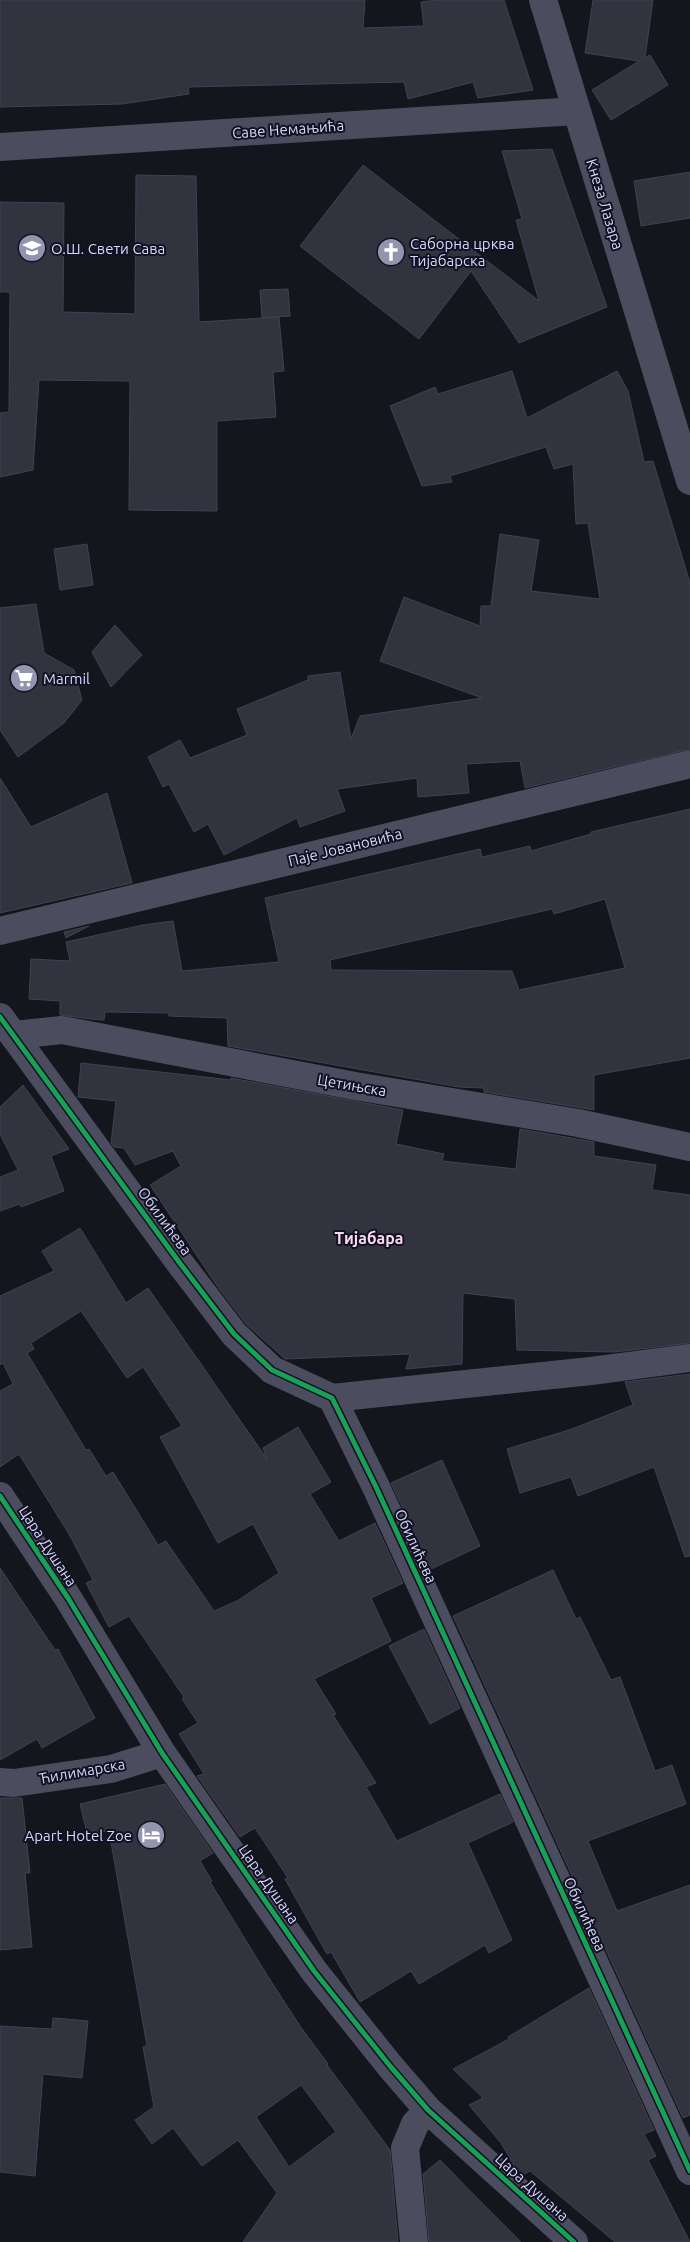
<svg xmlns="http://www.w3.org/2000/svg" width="690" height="2242" viewBox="0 0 690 2242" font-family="Ubuntu,sans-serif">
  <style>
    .building { fill: #333340; stroke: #414151; fill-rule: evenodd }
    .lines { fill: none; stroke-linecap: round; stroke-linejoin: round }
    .street { stroke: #4b4d5e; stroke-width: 28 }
    .cycleway-casing { stroke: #112; stroke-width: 8 }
    .cycleway { stroke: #1a9f57; stroke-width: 5 }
    .labels { text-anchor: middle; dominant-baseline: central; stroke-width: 4; stroke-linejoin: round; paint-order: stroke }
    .street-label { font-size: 15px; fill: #d7d8fa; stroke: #112 }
    .poi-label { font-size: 15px; fill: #d7d8fa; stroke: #112; text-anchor: start }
    .neighbourhood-label { font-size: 16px; font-weight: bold; fill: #fad8f4; stroke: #112 }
  </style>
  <rect width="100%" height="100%" fill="#15151e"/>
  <!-- building -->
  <path class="building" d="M0,0H365L363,28L424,26L421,2L437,0H504L533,90L478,98L473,82L408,99L404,82L188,87L189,94L122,104L0,107Z
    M593,0H653L645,58L650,55L668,85L611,120L592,90L639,61L585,53Z
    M552,149L607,307L519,343L471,271L419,339L300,246L363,165L539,301L516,220L522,219L502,151Z
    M690,172V218L641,226L634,181Z
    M136,175L196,176L199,322L279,317L284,371L273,372L276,417L217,421V511L129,510L130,381L39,380L33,470L0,477V413L9,412L10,292H0V202L64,203L63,312L135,314Z
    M288,289L290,316L262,318L260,290Z
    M512,371L527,418L617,371L628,391L644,462L653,461L690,583V749L525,788L520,761L466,764L469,793L418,797L417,778L337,789L345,811L300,827L297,818L224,855L208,824L194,832L169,784L163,787L148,757L180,740L190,758L247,735L237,709L308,680V676L340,672L351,739L360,716L482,698L380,661L404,597L480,626L481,606H491L500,534L539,540L531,591L600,599L588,523L576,524L573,464L554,469L546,447L450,476L452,482L422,486L390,406L435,387L438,394Z
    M87,544L93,585L60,590L54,549Z
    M36,604L44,653L74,670L82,700L64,723L18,757L0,730V608Z
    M115,625L142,655L111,687L92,652Z
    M0,778L31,827L107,793L132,883L0,913Z
    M690,809V1058L594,1075V1110L484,1092V1088L459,1087L228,1046L227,1018L169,1016V1013L105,1012L104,1020L90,1019L60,1015V1001L29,999L31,959L70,961L66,942L143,925L173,921L182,971L279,962L265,898L480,849L482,857L530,846L531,851L591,834V832ZM605,899L625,968L519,990L512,971L331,970L330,960L552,909L554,914Z
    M89,926L66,938L64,932Z
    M81,1063L231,1080V1078L403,1110L396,1144L444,1154L442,1161L516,1169L520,1129L594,1142V1156L656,1165L652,1190L690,1195V1343L615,1352L517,1350L515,1299L463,1293L462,1364L406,1369L410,1354L285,1359L246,1324L217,1286L150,1185L181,1166L173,1151L135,1165L124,1148L114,1147L111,1143L116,1101L78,1097Z
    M23,1085L69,1149L51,1156L64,1191L21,1207L20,1204L0,1211V1177L18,1170L0,1134V1107Z
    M80,1228L126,1303L148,1288L267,1459L263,1448L298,1427L331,1482L310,1494L339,1541L375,1523L403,1583L371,1598L391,1641L314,1679L336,1714L333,1715L376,1783L366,1787L397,1841L500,1794L513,1822L468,1843L512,1940L489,1953L485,1945L419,1984L411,1971L360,2002L331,1952L327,1954L285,1879L288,1878L255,1828L240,1837L197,1776L204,1774L179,1734L198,1723L182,1699L184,1697L129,1616L109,1627L86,1583L93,1580L69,1534L19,1454L0,1467V1391L13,1384L3,1363L0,1365V1296L54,1271L42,1251ZM81,1311L127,1378L143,1367L182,1426L160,1437L218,1543L253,1524L279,1573L237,1601L214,1611L166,1541L158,1545L113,1472L106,1476L89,1449L86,1450L27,1353L34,1349L31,1343Z
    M690,1374V1556L685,1557L654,1467L578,1496L571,1477L520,1493L507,1449L572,1429L633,1405L625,1382Z
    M442,1460L480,1546L431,1569L391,1483Z
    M0,1568L55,1650L58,1649L95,1718L42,1748L37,1739L0,1760Z
    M553,1570L576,1619L580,1617L611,1680L620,1677L655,1771L672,1765L686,1804L588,1841L617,1911L690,1885V2115L683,2118L453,1616Z
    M424,1629L460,1708L430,1724L389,1646Z
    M165,1784L213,1853L200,1861L212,1881L210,1882L267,1975L300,2026L328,2064L327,2065L390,2150L398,2242H243L277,2193L238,2140L202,2166L173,2128L152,2144L135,2120L154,2107L143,2047L147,2046L109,1831L87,1833L80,1804ZM301,2085L336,2132L289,2167L256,2117Z
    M0,1798H22L30,1873H25L32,1947L0,1950Z
    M589,1988L654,2130L644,2134L656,2156L648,2160L690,2242H615L530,2171L523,2175L516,2169L501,2143L469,2105L483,2098L453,2069L509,2039L508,2037Z
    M53,2018L88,2021L82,2078L43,2074L35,2176L0,2172V2026L52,2029Z
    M440,2160L479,2200L521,2242H429L423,2174Z"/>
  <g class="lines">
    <!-- street -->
    <path class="street" d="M543,0L690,481
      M0,147L577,111
      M0,931L690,764
      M0,1017L179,1262L234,1334L272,1370L332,1398L376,1487L690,2171
      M14,1035L62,1030L355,1086L578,1123L690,1147
      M332,1398L591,1371L690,1358
      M0,1496L68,1598L162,1753L314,1971L390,2066L428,2110L574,2242
      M0,1782L14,1783L111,1769L162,1753
      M414,2242L405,2148L415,2124L428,2110"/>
    <defs>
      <path id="cycleway" d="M0,1017L179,1262L234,1334L272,1370L332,1398L376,1487L690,2171
        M0,1496L68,1598L162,1753L314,1971L390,2066L428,2110L574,2242"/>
    </defs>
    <!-- cycleway casing -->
    <use href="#cycleway" class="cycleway-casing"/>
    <!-- cycleway -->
    <use href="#cycleway" class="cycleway"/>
  </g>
  <!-- icons -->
  <defs>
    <symbol id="school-disc" viewBox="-11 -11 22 22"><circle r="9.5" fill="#9394ad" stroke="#112"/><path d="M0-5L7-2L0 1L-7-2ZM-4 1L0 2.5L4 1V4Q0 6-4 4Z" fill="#fff"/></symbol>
    <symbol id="church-disc" viewBox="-11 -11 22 22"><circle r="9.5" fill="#9394ad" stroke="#112"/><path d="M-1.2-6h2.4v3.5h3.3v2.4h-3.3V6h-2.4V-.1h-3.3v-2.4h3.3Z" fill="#fff"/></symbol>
    <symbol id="supermarket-disc" viewBox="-11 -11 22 22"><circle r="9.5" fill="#9394ad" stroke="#112"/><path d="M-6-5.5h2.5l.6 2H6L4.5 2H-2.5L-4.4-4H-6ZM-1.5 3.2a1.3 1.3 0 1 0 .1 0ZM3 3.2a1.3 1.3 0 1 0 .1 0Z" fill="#fff"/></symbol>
    <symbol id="hotel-disc" viewBox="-11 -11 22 22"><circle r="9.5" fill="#9394ad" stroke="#112"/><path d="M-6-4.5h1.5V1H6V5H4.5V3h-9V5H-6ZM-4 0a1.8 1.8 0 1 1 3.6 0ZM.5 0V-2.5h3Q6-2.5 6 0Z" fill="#fff"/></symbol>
  </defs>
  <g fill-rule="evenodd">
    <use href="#school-disc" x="16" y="232" width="32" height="32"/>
    <use href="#church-disc" x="375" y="236" width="32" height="32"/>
    <use href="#supermarket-disc" x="8" y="662" width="32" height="32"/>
    <use href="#hotel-disc" x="135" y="1819" width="32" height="32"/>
  </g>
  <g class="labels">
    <!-- street labels -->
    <g class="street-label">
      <text transform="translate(288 129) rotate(-4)">Саве Немањића</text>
      <text transform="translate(605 204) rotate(73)">Кнеза Лазара</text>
      <text transform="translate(345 847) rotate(-14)">Паје Јовановића</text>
      <text transform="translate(352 1085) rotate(10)">Цетињска</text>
      <text transform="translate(165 1221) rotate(54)">Обилићева</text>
      <text transform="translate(48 1546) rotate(57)">Цара Душана</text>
      <text transform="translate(416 1546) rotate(65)">Обилићева</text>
      <text transform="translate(82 1771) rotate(-10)">Ћилимарска</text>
      <text transform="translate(269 1884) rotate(55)">Цара Душана</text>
      <text transform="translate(585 1914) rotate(65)">Обилићева</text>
      <text transform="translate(532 2187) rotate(42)">Цара Душана</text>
    </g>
    <!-- poi labels -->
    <g class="poi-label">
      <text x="410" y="243">Саборна црква<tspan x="410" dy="17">Тијабарска</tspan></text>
      <text x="51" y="248">О.Ш. Свети Сава</text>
      <text x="43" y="678">Marmil</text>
      <text x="132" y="1835" text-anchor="end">Apart Hotel Zoe</text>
    </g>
    <!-- neighbourhood labels -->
    <g class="neighbourhood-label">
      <text x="369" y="1238">Тијабара</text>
    </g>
  </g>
</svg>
